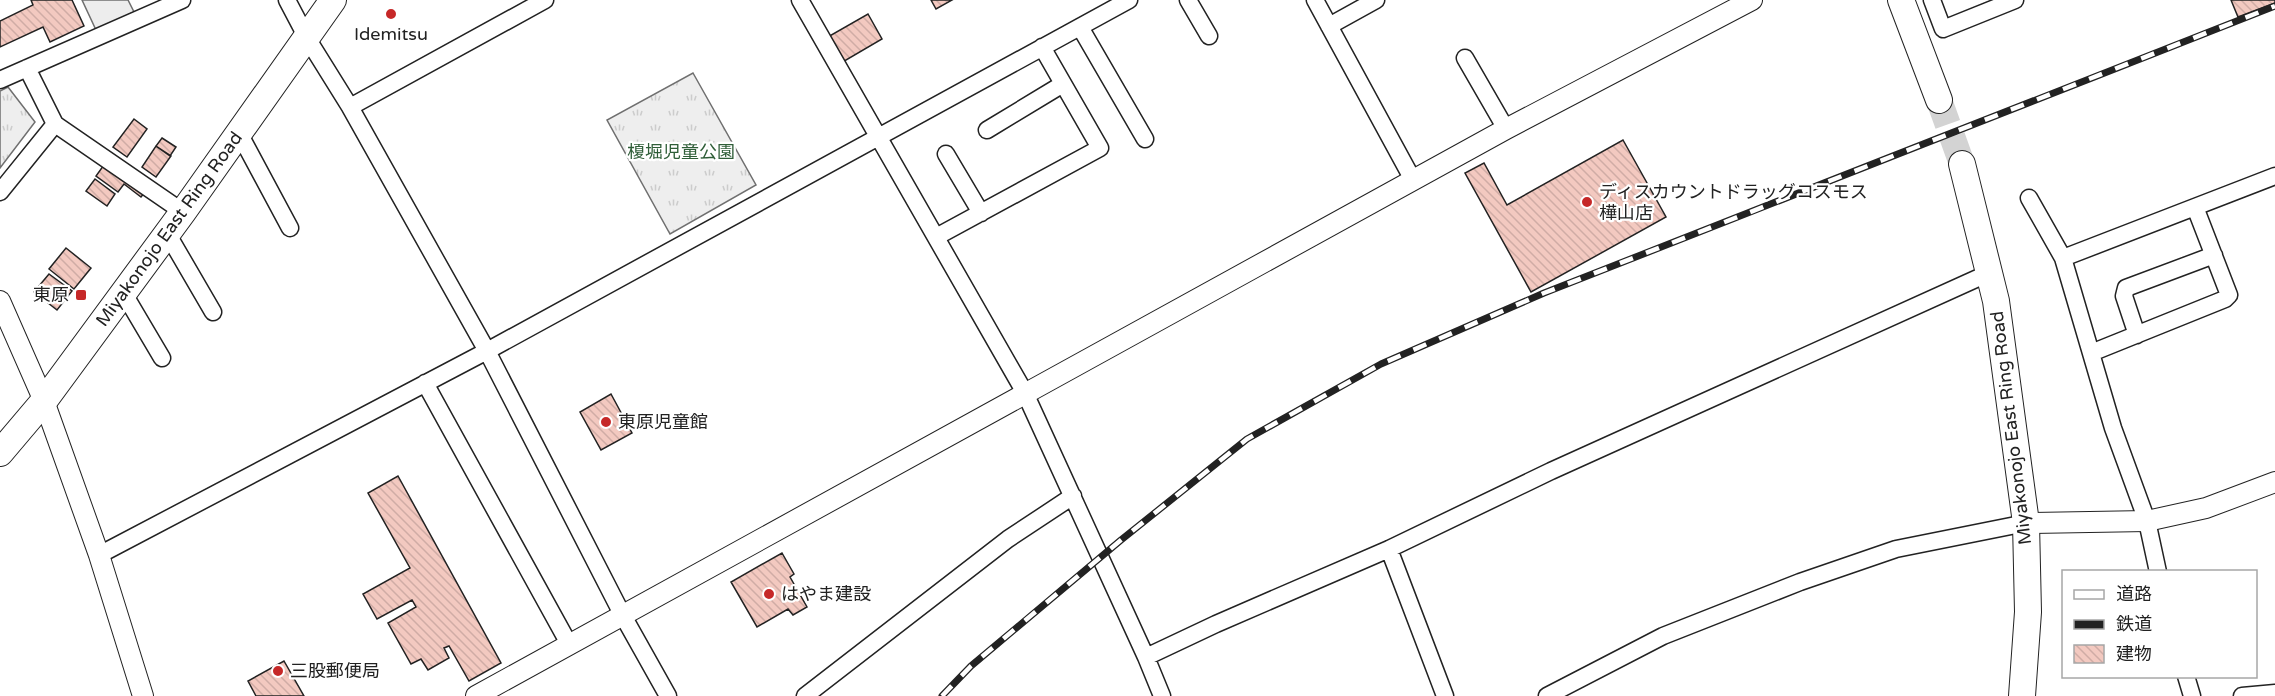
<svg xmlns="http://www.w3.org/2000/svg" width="2275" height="696" viewBox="0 0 2275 696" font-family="'Varela Round','Noto Sans JP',sans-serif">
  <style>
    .grass { fill: url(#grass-tufts); stroke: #6f6f6f; stroke-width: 1.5 }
    .parking { fill: #ededed; stroke: #6f6f6f; stroke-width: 1.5 }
    .building { fill: url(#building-back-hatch); stroke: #222; stroke-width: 1.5 }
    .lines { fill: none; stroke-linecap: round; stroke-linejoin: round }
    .primary-tunnel { stroke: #d3d3d3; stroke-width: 26; stroke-dasharray: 26 13; stroke-linecap: butt }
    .minor-casing { stroke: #222; stroke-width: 19 }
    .tertiary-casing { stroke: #222; stroke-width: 22 }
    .primary-casing { stroke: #222; stroke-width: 28 }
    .minor { stroke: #fff; stroke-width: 16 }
    .tertiary { stroke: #fff; stroke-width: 20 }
    .primary { stroke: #fff; stroke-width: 26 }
    .rail-casing { stroke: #222; stroke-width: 7 }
    .rail { stroke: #fff; stroke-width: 4.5; stroke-dasharray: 14; stroke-linecap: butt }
    .poi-dot { fill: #c62828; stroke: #fff; stroke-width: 2 }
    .labels { text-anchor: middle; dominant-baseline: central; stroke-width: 4.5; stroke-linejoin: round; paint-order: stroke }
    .poi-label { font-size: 18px; fill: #222; stroke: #fff; text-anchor: start }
    .park-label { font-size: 18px; fill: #2f5e38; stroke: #fff }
    .street-label { font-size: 18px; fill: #222; stroke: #fff }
  </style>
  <defs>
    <pattern id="grass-tufts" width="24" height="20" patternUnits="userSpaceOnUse" patternTransform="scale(1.5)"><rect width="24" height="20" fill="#eee"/><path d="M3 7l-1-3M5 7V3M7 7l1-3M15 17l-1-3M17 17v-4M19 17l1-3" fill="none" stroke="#ccc"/></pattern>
    <pattern id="building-back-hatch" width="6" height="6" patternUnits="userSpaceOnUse" patternTransform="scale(1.5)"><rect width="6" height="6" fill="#f3c9c0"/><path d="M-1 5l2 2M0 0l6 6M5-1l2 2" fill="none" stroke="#d0aca5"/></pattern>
  </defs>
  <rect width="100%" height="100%" fill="#fff"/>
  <!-- grass -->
  <path class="grass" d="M693,73L756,185L670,234L607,120Z
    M8,87L35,122L0,168V91Z"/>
  <!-- parking -->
  <path class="parking" d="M82,0H128L134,12L96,30Z"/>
  <!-- building -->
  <path class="building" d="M31,0H72L84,26L50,42L43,27L0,47V21L33,5Z
    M931,0H952L936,9Z
    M2231,0H2275V3L2238,17Z
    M868,14L882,39L841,63L826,38Z
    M134,119L147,129L127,157L113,147Z
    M162,138L176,147L170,156L156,146Z
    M1623,140L1666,217L1531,292L1465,173L1484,163L1507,205Z
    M156,146L171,156L156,177L142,167Z
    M106,162L146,191L141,197L124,184L118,192L96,176Z
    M95,179L115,194L107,206L86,191Z
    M66,248L91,268L74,289L49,269Z
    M49,274L72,291L57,310L34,292Z
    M611,394L632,433L601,450L580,412Z
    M398,476L501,663L469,681L449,646L444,648L449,658L428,670L421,659L411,664L388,623L416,607L412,600L377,619L363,594L410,568L368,493Z
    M782,553L794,574L790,577L807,607L793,615L788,609L757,627L731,582Z
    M284,661L304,696H256L248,681Z"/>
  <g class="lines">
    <!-- primary-tunnel -->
    <path class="primary-tunnel" d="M1939,100L1962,164"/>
    <defs>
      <path id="minor" d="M287,0L307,38L350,107L487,351L622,614L668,696
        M800,0L1025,393L1146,657L1162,696
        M1188,0L1209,36
        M1315,0L1413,180
        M1932,0L1943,29L2015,0
        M1329,26L1376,0
        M1080,27L1145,139
        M1465,58L1506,129
        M0,80L182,0
        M350,107L545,0
        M55,124L183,212
        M987,130L1063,84
        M239,133L290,228
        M946,154L981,213
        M0,192L55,124L27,68
        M2029,198L2063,258L2113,428L2147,521L2158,572
        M167,233L213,312
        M936,237L1100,148L1042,47
        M2063,258L2275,176
        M123,292L162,358
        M2137,335L2124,296L2126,288L2214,255
        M2091,353L2225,299L2229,295L2195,207
        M425,383L569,644
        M1389,549L1445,696
        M99,555L487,351L1129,0
        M1146,657L1216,624L1389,549L1551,471L1989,273
        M2186,676L2192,696
        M805,696L1008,539L1073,496
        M1547,696L1663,636L1800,582L1896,549L2026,523
        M2242,696L2275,693"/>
      <path id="tertiary" d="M0,301L44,401L99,555L143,696
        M2026,523L2147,521L2206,508L2275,482
        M476,696L1506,129L1752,0"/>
      <path id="primary" d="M1901,0L1939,100
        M1962,164L1996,301L2026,523L2028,612L2022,696
        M0,453L44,401L183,212L333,0"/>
    </defs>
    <!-- minor casing -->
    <use href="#minor" class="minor-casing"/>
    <!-- tertiary casing -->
    <use href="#tertiary" class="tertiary-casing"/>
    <!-- primary casing -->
    <use href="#primary" class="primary-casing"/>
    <!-- minor -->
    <use href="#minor" class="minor"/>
    <!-- tertiary -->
    <use href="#tertiary" class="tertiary"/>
    <!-- primary -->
    <use href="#primary" class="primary"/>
    <defs>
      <path id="rail" d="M942,696L971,666L1121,540L1247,439L1381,364L1544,293L2275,6"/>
    </defs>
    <!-- rail casing -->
    <use href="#rail" class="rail-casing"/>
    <!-- rail -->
    <use href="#rail" class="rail"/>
  </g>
  <!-- markers -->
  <g class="poi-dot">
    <circle cx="391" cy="14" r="6"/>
    <circle cx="1587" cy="202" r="6"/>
    <rect x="75" y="289" width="12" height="12" rx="3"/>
    <circle cx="606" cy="422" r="6"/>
    <circle cx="769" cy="594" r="6"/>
    <circle cx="278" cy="671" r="6"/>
  </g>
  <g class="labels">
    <!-- poi labels -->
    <g class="poi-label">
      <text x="391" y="34" text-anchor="middle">Idemitsu</text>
      <text x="1599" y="192">ディスカウントドラッグコスモス<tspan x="1599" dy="21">樺山店</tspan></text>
      <text x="69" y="295" text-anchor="end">東原</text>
      <text x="618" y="422">東原児童館</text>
      <text x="781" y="594">はやま建設</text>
      <text x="290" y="671">三股郵便局</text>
    </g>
    <!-- park labels -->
    <g class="park-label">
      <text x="681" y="152">榎堀児童公園</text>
    </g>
    <!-- street labels -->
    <g class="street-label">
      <text transform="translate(169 229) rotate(-54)">Miyakonojo East Ring Road</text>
      <text transform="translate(2011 428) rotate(-97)">Miyakonojo East Ring Road</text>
    </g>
  </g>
  <!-- legend -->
  <rect x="2062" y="570" width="195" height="108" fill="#ffffff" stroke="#a7a7a7" stroke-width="1.5"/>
  <rect x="2074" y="590" width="30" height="9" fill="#ffffff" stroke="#a7a7a7" stroke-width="1.5"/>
  <text x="2116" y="600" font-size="18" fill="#222222">道路</text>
  <rect x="2074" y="620" width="30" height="9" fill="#222222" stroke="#a7a7a7" stroke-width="1.5"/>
  <text x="2116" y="630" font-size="18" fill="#222222">鉄道</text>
  <rect x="2074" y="645" width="30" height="18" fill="url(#building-back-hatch)" stroke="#a7a7a7" stroke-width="1.5"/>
  <text x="2116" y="660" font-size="18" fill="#222222">建物</text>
</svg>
